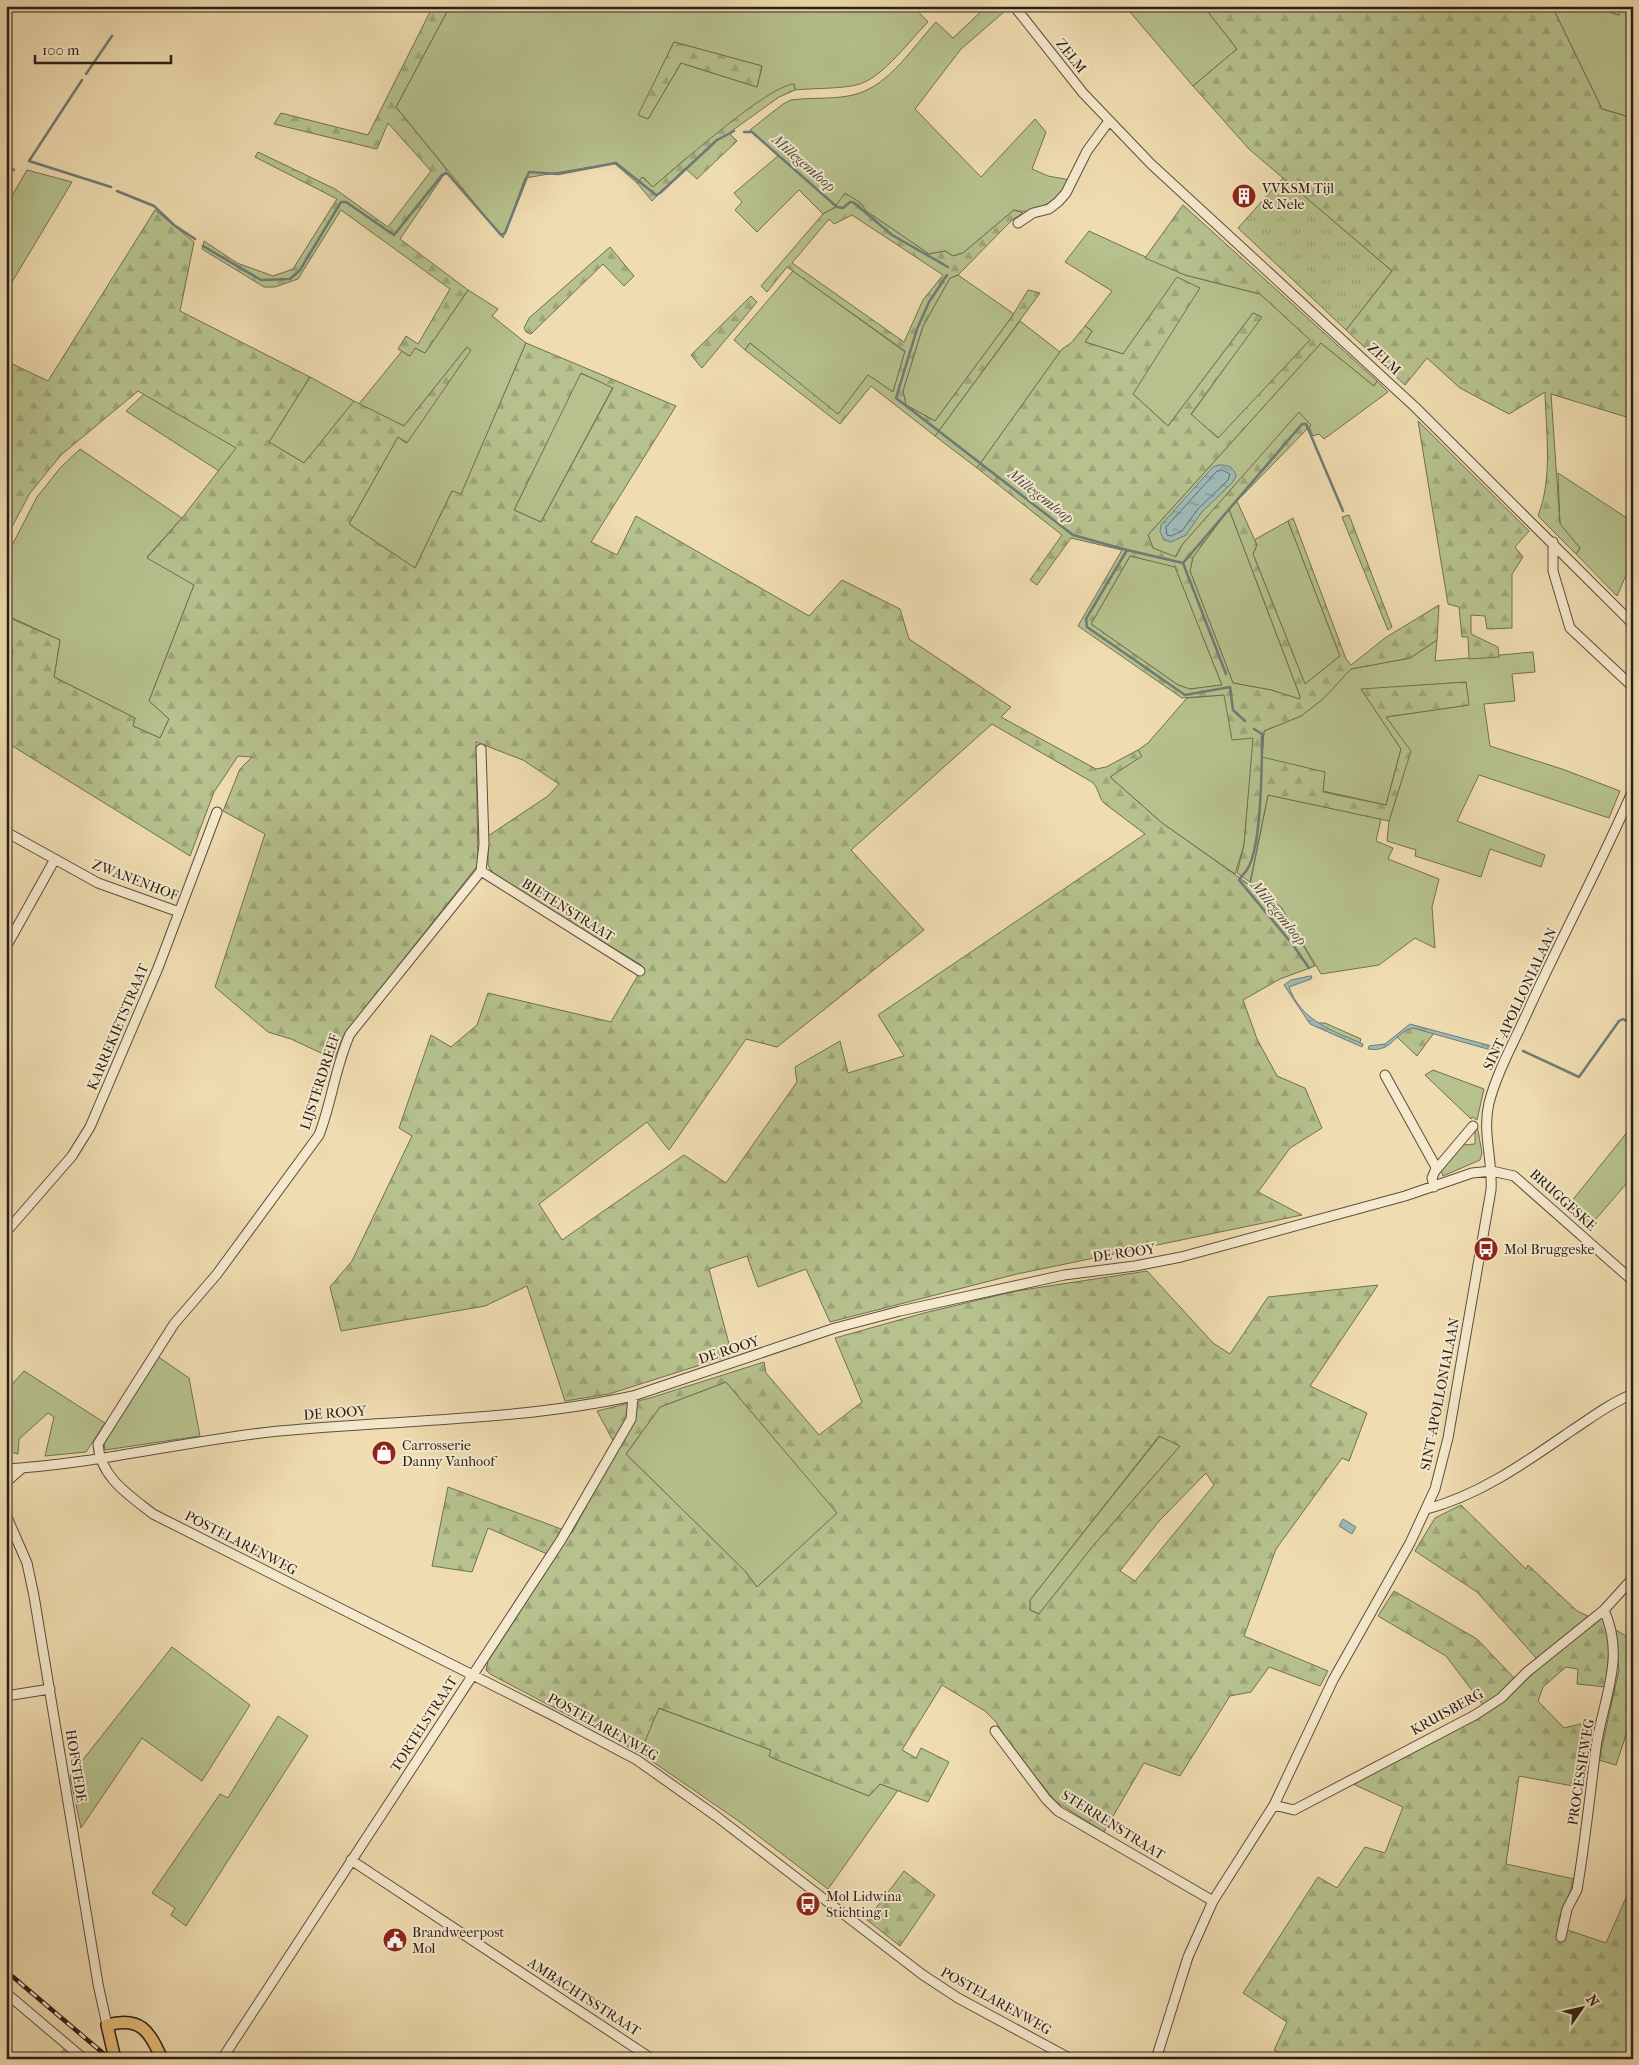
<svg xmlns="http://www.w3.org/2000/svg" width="1639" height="2065" viewBox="0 0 1639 2065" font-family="'IM FELL French Canon',serif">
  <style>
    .green { fill: #b6c18d; stroke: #707052; fill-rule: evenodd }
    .forest { fill: url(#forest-firs); stroke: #707052; fill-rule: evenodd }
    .park { fill: url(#park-tufts); stroke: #707052 }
    .water { fill: url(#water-ripples); stroke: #6f7b76 }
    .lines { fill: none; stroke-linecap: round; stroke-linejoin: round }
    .shore { stroke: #646c66; stroke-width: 1 }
    .stream { stroke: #6f7b76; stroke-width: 2.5 }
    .minor-casing { stroke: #5b4e3e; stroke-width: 11 }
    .major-casing { stroke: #2a1f18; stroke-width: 14 }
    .minor { stroke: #f5e8cc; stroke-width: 9 }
    .major { stroke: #e8be78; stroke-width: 11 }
    .rail-casing { stroke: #2a1f18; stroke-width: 4.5 }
    .rail { stroke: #f5e8cc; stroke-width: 2.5; stroke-dasharray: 8; stroke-linecap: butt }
    .labels { text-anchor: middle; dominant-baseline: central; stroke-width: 4; stroke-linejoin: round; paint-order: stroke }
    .street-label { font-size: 14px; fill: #2a1f18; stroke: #f5e8cc }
    .poi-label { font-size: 14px; fill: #2a1f18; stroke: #f5e8cc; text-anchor: start }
    .water-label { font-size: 15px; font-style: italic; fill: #4c4d47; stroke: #f5e8cc }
  </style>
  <defs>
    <pattern id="forest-firs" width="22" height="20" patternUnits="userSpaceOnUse" patternTransform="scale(1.25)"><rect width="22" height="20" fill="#b6c18d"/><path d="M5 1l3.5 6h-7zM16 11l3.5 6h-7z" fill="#9da579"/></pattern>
    <pattern id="park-tufts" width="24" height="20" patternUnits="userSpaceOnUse" patternTransform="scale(1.25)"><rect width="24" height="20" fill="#b6c18d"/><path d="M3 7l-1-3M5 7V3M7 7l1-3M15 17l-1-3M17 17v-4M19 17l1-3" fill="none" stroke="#9da579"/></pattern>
    <pattern id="water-ripples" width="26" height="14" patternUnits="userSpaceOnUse" patternTransform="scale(1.25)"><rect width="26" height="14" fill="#9db9b5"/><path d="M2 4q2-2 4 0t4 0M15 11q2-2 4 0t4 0" fill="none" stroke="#809692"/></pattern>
  </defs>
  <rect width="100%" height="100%" fill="#efdcb0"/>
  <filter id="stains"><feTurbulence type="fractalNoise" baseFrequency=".004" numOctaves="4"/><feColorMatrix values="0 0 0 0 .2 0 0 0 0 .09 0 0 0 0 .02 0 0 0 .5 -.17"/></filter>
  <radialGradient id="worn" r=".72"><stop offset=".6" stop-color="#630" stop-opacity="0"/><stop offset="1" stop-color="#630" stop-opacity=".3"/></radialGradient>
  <!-- green -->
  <path class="green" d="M450,6H870L873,10L877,6H913L928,22C910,40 884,76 860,84C845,89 813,88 795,90L794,84L684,160L653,187L643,177L637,183L614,163L525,178L503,238L396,107ZM674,42L762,66L757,87L681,63L648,119L639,115Z
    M987,6H1002L1005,11L961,49L915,109L981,177L1035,119L1046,132L1032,169L1048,176L1070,180C1058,199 1037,216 1014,210L963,253L953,256L945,251L929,254L866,211L861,203L834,208L823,214L799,190L757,232L735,210L742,202L734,193L778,156L750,130L783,104L791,100C812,97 836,100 857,94C890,84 913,47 936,22L953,38Z
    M1135,6H1207L1205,8L1237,49L1193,86L1130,12Z
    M1552,6H1587L1619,15L1622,6H1633V118L1602,109Z
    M27,170L72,182L6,292V206Z
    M1089,231L1185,275L1260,294L1311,339L1219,438L1191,415L1261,317L1253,313L1168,426L1133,394L1177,278L1123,354L1085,342L1092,331L1085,326L1112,291L1065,262Z
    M793,271L905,352L893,392L868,375L838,415L750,343L745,350L734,340Z
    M958,275L1014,314L935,421L906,405L903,391L923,326L950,278Z
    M468,290L498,309L492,316L526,343L461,495L452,491L415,568L349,524L398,437L406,443L467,347L404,426L359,404L402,351L409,356L415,348L425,353Z
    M1020,321L1060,352L977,468L935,436Z
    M1321,343L1374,386L1377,381L1388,392L1324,439L1319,434L1313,436L1309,427L1310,425L1299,413L1182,545L1175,557L1153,548L1148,535Z
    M580,373L613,387L541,522L514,510Z
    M310,377L354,401L304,463L269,442Z
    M144,394L237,448L219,471L126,411Z
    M80,449L182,518L147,557L194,585L149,701L169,719L160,738L133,726L135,718L54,677L60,640L6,615L7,555L37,497L60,468Z
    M1558,473L1633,522V559L1617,596L1576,554L1580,548L1560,525Z
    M1229,509L1300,696V700L1271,690L1233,683L1190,571L1193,557Z
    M1288,521L1340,656L1305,684L1253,554L1257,545L1254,540Z
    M1130,556L1175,566L1222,685L1190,689L1178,685L1091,624Z
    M1437,640L1435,661L1533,652L1535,672L1512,674L1515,701L1484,704L1490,746L1562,769L1620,791L1609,818L1479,775L1457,821L1545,855L1541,867L1490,849L1481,877L1415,856L1416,850L1387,841L1389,821L1410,751L1386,717L1468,705L1466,682L1362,690L1401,749L1386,805L1323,791L1262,757L1264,731L1301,716L1323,699L1350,669L1410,658Z
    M1224,695L1254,737L1244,845L1235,874L1162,823L1110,777L1141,756L1138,750L1148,743L1187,698Z
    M1268,795L1381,819L1376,841L1393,848L1388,859L1439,879L1432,907L1435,948L1415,938L1379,965L1321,974L1281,907L1250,885Z
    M1433,1070L1484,1089L1477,1120L1472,1117L1471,1119L1425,1075Z
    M1477,1125L1482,1153L1480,1160L1443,1176L1441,1170L1463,1145L1475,1144V1127Z
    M1633,1125V1176L1589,1227L1567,1207Z
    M157,1356L189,1378L200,1436L105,1450L104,1443Z
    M24,1371L105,1423L86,1452L45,1456L54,1417L48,1413L19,1439L18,1454L6,1451V1391Z
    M726,1382L838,1513L757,1587L745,1571L626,1454L660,1407Z
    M1160,1436L1180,1446L1093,1546L1039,1614L1030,1610V1600Z
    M172,1647L250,1705L202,1781L142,1738L81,1828L70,1776Z
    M658,1708L771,1750L769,1756L775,1759L869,1796L880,1784L898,1790L828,1889L740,1822L640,1753Z
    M278,1716L308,1736L186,1926L171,1915L175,1908L152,1893L220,1794L228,1798Z"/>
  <!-- forest -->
  <path class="forest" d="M433,6H450L396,107L447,170L400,239L468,290L425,353L415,348L410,356L398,349L406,336L418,344L450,289L341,210L298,279L275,287H264L202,249L204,241L237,263L273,276L293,269L337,199L255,157L258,152L335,189L388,227L431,171L388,123L377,149L274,124L281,113L368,135Z
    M1207,6H1552L1602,109L1633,118V419L1551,394L1560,524L1580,548L1576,554L1538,516C1553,477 1546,433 1545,392L1509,414L1460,388L1427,358L1405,385L1346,330L1392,271L1249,149L1193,86L1237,49L1205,8Z
    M1587,6H1622L1619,15Z
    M674,42L762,66L757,87L681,63L648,119L638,115Z
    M794,84L795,90L779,97L729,133L737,141L697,179L685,168L652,201L637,183L642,177L653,187C678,166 767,86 794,84Z
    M845,193L861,203L866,211L929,254L945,251L953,256L963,253L1014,210L1023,213L1012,220L958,275L950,278L923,326L903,391L906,405L935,421L1011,318L1028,290L1040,293L935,436L871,386L840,424L745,350L750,343L838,414L868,375L893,392L905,351L787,267L767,292L761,286L823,214L834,208ZM852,215L943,275L923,300L904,342L792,263L829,219L834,224Z
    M1183,205L1377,381L1374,386L1321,343L1148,535L1153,548L1176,557L1182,545L1299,412L1311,425L1237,501L1257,545L1253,554L1305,684L1340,656L1288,521L1293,518L1346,659L1351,665L1385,638L1439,605L1437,640L1410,658L1351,669L1323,699L1301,716L1264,731L1262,757L1325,772L1323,792L1386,805L1401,749L1361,689L1466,682L1469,705L1386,717L1411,751L1389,821L1268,795L1250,882L1237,873L1244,845L1253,738L1232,740L1224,695L1182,698L1078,626L1122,550L1071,538L1037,585L1030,580L1062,535L977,468L1062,349L1071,343L1085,326L1092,331L1085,342L1123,354L1177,277L1200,288L1133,394L1168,426L1253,313L1262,317L1191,414L1218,438L1310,340L1260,294L1185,275L1145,258ZM1229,509L1300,696V699L1271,690L1233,683L1190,571L1193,557ZM1130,556L1175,567L1222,685L1190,689L1178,685L1091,624Z
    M155,210L194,242L180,311L310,377L269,442L304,463L354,401L404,426L467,347L471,350L407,443L398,437L349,524L415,568L452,491L461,494L526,343L676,406L591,542L617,555L636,516L809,616L842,580L900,609L909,639L1011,707L1001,717L1096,769L1106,767L1138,750L1142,756L1110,777L1162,823L1281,907L1315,966L1280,979L1243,1000L1257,1039L1277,1076L1305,1088L1322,1128L1290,1148L1258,1192L1302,1215L1017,1274L830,1322L806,1269L758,1287L747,1256L709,1269L732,1355L609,1394L565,1401L527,1286L485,1306L341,1331L330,1287L352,1261L412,1136L399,1128L431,1035L451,1047L477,1025L488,993L611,1022L638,975L641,965L494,875L488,865V836L548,796L559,784L523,760L476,742L478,865L345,1033L334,1059L291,1039L268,1032L215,987L265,834L223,811L240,769L252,757L238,756L214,792L190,856L6,742V667L11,663L13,651L6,632L12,619L60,640L54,677L135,718L133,726L160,738L169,719L149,701L194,585L147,558L182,518L236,448L138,391L61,455L30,493L6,538V361L48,381ZM581,373L613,388L541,522L514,510ZM992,724L1092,782C1099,788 1098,797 1104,803L1145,834L878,1015L904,1056L848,1073L840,1041L795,1067L797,1082L726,1183L684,1155L562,1240L539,1204L647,1122L669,1150L746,1039L777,1047L924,930L851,850Z
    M610,247L634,276L624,286L603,264L531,334L526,332L524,328L529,318Z
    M751,296L757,302L702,368L691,355Z
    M1418,421L1529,531L1515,547L1523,557L1512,574V628L1487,629L1485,616L1471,615V634L1498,647L1499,657L1469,659L1468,637H1462L1459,607L1448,604Z
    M1349,515L1392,627L1388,630L1342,517Z
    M1317,1023H1325L1361,1039L1359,1045L1317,1026Z
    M1413,1027L1434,1033L1417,1056L1397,1037L1406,1029Z
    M1147,1271L1213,1343L1230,1354L1268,1297L1378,1285L1310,1386L1367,1413L1349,1461L1342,1458L1276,1549L1244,1636L1328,1671L1320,1686L1269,1667L1251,1692L1230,1696L1180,1776L1144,1763L1104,1832L1055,1801L1008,1742L996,1722L985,1711L942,1685L902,1750L916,1758L921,1748L949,1762L928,1802L880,1784L869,1796L775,1759L769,1756L771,1750L659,1708L640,1753L490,1674L486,1670L488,1661L554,1557L488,1528L472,1572L432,1566L448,1487L572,1533L617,1448L597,1411L650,1398L764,1362L766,1373L819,1435L862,1402L835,1338L924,1313L1016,1291ZM726,1382L837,1513L757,1587L745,1571L626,1454L660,1407ZM1159,1436L1180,1446L1093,1546L1039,1614L1030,1610V1600ZM1206,1473L1214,1485L1135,1581L1120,1571L1159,1521Z
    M1461,1505L1526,1569L1528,1565L1577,1611L1590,1617L1537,1659L1477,1592L1415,1551L1435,1518Z
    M1394,1591L1477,1639L1516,1680L1503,1693L1484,1706L1446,1656L1378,1616Z
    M1602,1618L1606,1622L1609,1649L1606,1687L1577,1684L1578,1669L1566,1667L1543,1687L1538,1701L1564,1728L1597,1720L1584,1788L1519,1776L1506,1864L1574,1879L1559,1927L1606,1943L1633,1882V2059H1291L1274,2050L1287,2022L1243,1993L1318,1877L1337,1888L1365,1847L1385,1853L1403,1807L1353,1784L1504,1701L1541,1666Z
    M1614,1629L1633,1640V1714L1616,1765L1599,1760L1619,1670Z
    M904,1871L935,1895L900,1946L867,1920Z
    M65,2048L78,2059H57Z"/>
  <!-- park -->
  <path class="park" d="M1283,178L1392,271L1346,330L1238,228Z"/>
  <!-- water -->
  <path class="water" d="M1219,465C1228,465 1234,467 1236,476L1232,483L1201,513L1186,535L1171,542L1164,540L1160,532L1161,525L1213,467Z
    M1310,976H1312L1311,979L1289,987C1301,1021 1333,1031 1363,1044L1362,1047L1310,1024L1284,985L1291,980Z
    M1410,1024L1499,1048L1498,1052L1413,1028C1394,1032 1393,1053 1368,1049L1369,1046L1385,1044Z
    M1343,1519L1356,1527L1352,1534L1339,1526Z"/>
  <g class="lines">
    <!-- shore -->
    <path class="shore" d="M1222,470L1230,474L1228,480L1197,510L1182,531L1171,536L1167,535L1166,527L1216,472Z"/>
    <!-- stream -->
    <path class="stream" d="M86,74L112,36
      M82,80L29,161L111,187
      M744,132H752L837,207L843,208L850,202H853L892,235L948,267
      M6,165L14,170
      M117,191L154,206L174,225L195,239
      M203,246L261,280L290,279L300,270L341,202H346L394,235L442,175L447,173L501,235L505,233L529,172L558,174L616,163L656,195L660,193L717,140L734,131
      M947,275L929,302L917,329L896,398L1073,535L1127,550L1086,619L1087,627L1185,695L1230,687L1233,710L1245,721
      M1127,550L1183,563L1226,674
      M1183,563L1302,424H1306L1343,511
      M1254,729L1262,734C1262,764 1262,844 1248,868C1246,873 1241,876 1239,880L1293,945L1309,968
      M1523,1051L1579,1077L1619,1021L1623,1019L1633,1025"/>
    <defs>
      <path id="minor" d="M1014,6L1083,93L1151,164L1415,407L1633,624
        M1018,223L1033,213L1049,209L1058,202L1066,193L1087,151L1109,121
        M1553,542V571L1570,628L1633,687
        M481,749L484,844L481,871L350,1034C335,1067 332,1102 319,1135L217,1274L174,1324L98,1444C100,1477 129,1495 153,1514L550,1714L637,1760L716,1816L923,1975L958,1998L1071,2059
        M6,832L98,883L179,912
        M481,871L640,971
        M6,947L55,859
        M1385,1075L1437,1169
        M1434,1187L1432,1178L1435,1171L1473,1126
        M6,1232L72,1156L90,1127L158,968L217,812
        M6,1469C98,1464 188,1440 279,1431C397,1420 517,1421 633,1396L835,1328L900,1311L1064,1275L1135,1266L1181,1257L1405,1196L1472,1173L1492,1171L1514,1176L1633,1281
        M6,1482L21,1469
        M1427,1509C1480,1495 1526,1462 1571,1431C1591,1418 1610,1403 1633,1394
        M6,1515L27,1563L34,1596L98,1984L107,2025
        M6,1696L50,1689
        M995,1731L1046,1799L1058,1811L1213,1901
        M1274,1805L1294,1810L1475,1715L1501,1698L1527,1672L1604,1610L1633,1578
        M351,1860L652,2059
        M1561,1937L1567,1909L1577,1890C1585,1843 1590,1795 1596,1747C1603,1699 1626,1658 1604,1610
        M6,1993L84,2059
        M222,2059L561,1540L631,1419L633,1396
        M1156,2059L1188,1957L1213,1901L1274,1805L1333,1680L1410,1543L1435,1489L1448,1438L1491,1190C1493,1161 1482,1132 1489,1103C1497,1072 1514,1042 1527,1013C1561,938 1600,866 1633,790"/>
      <path id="major" d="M115,2059L107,2025C141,2016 149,2031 162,2059"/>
    </defs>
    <!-- minor casing -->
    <use href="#minor" class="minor-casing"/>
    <!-- major casing -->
    <use href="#major" class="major-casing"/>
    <!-- minor -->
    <use href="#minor" class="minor"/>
    <!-- major -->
    <use href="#major" class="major"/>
    <defs>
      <path id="rail" d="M6,1971L110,2059"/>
    </defs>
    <!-- rail casing -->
    <use href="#rail" class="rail-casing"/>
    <!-- rail -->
    <use href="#rail" class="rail"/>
  </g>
  <!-- icons -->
  <defs>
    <symbol id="building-disc" viewBox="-11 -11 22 22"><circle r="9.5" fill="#8f2418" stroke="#f5e8cc"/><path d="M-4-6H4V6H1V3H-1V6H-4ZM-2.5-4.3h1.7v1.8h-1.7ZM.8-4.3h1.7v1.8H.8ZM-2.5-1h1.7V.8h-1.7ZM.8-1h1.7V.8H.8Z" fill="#fff"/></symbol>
    <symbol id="bus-disc" viewBox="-11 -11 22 22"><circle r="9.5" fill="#8f2418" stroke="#f5e8cc"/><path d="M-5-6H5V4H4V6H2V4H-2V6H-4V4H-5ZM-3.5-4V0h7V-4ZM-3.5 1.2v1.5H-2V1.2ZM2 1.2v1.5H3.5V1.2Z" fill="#fff"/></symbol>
    <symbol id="shop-disc" viewBox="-11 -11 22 22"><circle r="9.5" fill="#8f2418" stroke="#f5e8cc"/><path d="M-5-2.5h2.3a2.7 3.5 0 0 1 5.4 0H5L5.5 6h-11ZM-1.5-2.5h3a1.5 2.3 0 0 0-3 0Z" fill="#fff"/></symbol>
    <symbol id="civic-disc" viewBox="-11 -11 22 22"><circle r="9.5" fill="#8f2418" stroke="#f5e8cc"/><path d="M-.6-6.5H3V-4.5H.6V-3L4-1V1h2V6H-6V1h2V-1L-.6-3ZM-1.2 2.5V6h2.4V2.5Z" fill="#fff"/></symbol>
  </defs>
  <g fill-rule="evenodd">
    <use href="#building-disc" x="1230" y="182" width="28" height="28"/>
    <use href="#bus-disc" x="1472" y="1235" width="28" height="28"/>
    <use href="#shop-disc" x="370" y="1439" width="28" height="28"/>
    <use href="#bus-disc" x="794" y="1890" width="28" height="28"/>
    <use href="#civic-disc" x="381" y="1926" width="28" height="28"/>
  </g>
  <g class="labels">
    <!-- street labels -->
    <g class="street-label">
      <text transform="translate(1071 56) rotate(51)">ZELM</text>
      <text transform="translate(1384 359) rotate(43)">ZELM</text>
      <text transform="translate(135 880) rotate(21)">ZWANENHOF</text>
      <text transform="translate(568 910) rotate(32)">BIETENSTRAAT</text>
      <text transform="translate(1520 999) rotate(-65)">SINT-APOLLONIALAAN</text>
      <text transform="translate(118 1027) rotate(-67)">KARREKIETSTRAAT</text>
      <text transform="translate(320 1082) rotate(-72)">LIJSTERDREEF</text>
      <text transform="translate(1563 1200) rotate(42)">BRUGGESKE</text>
      <text transform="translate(1124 1253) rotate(-8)">DE ROOY</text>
      <text transform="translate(729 1350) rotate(-18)">DE ROOY</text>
      <text transform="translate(1440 1394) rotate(-79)">SINT-APOLLONIALAAN</text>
      <text transform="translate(335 1413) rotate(-4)">DE ROOY</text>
      <text transform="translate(241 1543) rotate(27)">POSTELARENWEG</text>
      <text transform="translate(1447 1712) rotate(-29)">KRUISBERG</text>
      <text transform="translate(424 1724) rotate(-57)">TORTELSTRAAT</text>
      <text transform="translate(603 1727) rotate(29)">POSTELARENWEG</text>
      <text transform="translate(76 1766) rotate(81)">HOFSTEDE</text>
      <text transform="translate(1581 1772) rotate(-81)">PROCESSIEWEG</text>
      <text transform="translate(1113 1825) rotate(32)">STERRENSTRAAT</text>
      <text transform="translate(584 1997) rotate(33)">AMBACHTSSTRAAT</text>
      <text transform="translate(996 2001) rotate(29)">POSTELARENWEG</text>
    </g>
    <!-- poi labels -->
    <g class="poi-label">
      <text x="1262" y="188">VVKSM Tijl<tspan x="1262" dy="16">&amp; Nele</tspan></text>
      <text x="1504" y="1249">Mol Bruggeske</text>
      <text x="402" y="1445">Carrosserie<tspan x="402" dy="16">Danny Vanhoof</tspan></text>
      <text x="826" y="1896">Mol Lidwina<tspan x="826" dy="16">Stichting 1</tspan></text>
      <text x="412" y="1932">Brandweerpost<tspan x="412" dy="16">Mol</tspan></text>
    </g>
    <!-- water labels -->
    <g class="water-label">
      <text transform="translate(804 163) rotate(41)">Millegemloop</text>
      <text transform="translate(1041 496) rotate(38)">Millegemloop</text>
      <text transform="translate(1279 913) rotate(51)">Millegemloop</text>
    </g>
  </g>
  <!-- margin -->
  <rect width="1639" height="2065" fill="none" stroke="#efdcb0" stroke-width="25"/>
  <rect x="8" y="8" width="1624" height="2050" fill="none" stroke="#2a1f18" stroke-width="2.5"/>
  <rect x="12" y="12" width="1614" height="2040" fill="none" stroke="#2a1f18"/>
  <!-- north arrow -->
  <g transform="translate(1582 2008) rotate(56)" stroke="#f5e8cc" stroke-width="4" paint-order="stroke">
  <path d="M0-4L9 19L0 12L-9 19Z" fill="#2a1f18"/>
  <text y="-8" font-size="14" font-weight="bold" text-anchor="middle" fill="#2a1f18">N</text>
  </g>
  <!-- scale -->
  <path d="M35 55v8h136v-8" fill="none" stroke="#2a1f18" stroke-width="2.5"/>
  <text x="42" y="55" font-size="15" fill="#2a1f18" stroke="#f5e8cc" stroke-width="4" paint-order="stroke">100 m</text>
  <rect width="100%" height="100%" filter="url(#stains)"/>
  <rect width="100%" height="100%" fill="url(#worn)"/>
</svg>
